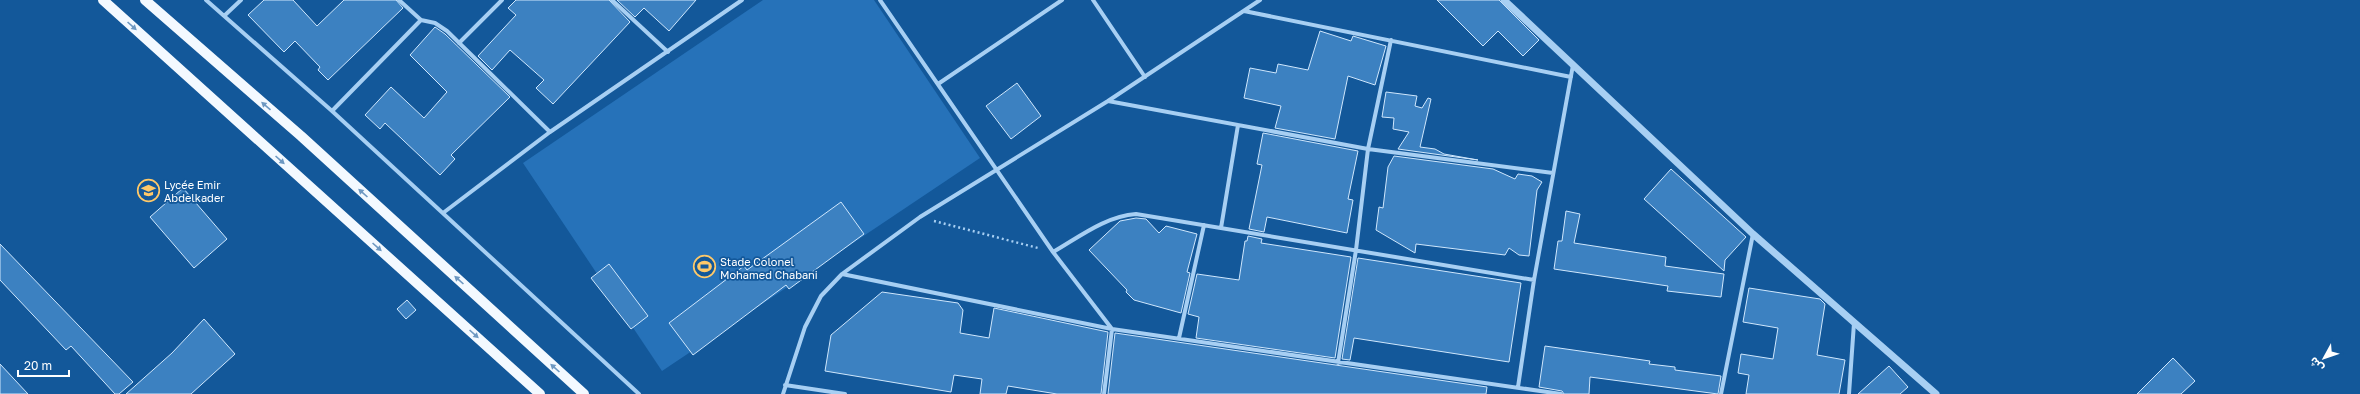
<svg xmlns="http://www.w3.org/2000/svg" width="2360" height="394" viewBox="0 0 2360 394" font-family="'Golos Text','Noto Sans Arabic',sans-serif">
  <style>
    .green { fill: #2672b9 }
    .building { fill: #3c81c1; stroke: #cfe7fd }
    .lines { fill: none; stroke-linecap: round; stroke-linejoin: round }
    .path { stroke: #a7cff3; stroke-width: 2.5; stroke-dasharray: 2 3; stroke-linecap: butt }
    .minor { stroke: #a7cff3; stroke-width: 4 }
    .tertiary { stroke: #a7cff3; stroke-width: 7 }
    .primary { stroke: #f3f9ff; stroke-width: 10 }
    .oneway { fill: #6d98c2 }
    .labels { text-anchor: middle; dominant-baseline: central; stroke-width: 3.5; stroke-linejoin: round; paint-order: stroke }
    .poi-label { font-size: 11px; fill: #fff; stroke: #13589a; text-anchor: start }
  </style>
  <rect width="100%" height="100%" fill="#13589a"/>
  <!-- green -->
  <path class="green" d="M763,0H874L980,158L662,371L523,163Z"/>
  <!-- building -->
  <path class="building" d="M264,0H293L317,26L344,0H396L403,8L328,80L318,70L320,67L295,41L284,52L248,15Z
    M516,0H609L630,22L553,104L536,88L544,80L510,50L492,70L478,56L516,15L508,8Z
    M617,0H696L669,31L644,8L635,17Z
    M1437,0H1499L1539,40L1523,56L1498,31L1483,46Z
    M435,27L445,34L510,97L451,155L455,159L440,175L385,123L380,129L365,115L391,87L424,118L447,92L410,55Z
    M1320,31L1351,41L1353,36L1386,46L1375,85L1348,76L1335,139L1275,128L1281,106L1244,98L1250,68L1276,73L1278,64L1308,70Z
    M1017,83L1041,116L1011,139L986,106Z
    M1386,92L1417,96L1415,106L1422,108L1428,98L1431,99L1420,147L1435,149L1444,154L1478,160L1398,149L1409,132L1393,129L1394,118L1382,117Z
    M1263,133L1358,151L1348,199L1353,200L1347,233L1267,217L1264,232L1249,229L1262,165L1257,164Z
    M1394,156L1493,169L1515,179L1518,174L1532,176L1542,182L1537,190L1529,256L1519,255L1509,248L1505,255L1416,244L1415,253L1376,230L1379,207L1383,208L1388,167Z
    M1671,169L1746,237L1725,260L1724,271L1644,199Z
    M183,188L227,239L194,268L150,217Z
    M841,202L864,234L789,289L786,285L693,355L669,323L744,266L747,270Z
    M1566,211L1580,214L1574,243L1666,257L1665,266L1724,274L1721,297L1667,291L1668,286L1554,269L1558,241H1562Z
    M1136,218L1146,219L1159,233L1166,226L1197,234L1187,272L1190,273L1181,313L1134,300L1126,292L1127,290L1089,250L1120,221Z
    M1248,236L1262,239L1261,243L1351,257L1335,358L1196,338L1199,317L1188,314L1197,274L1239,280L1245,241H1247Z
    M0,244L133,382L119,394H115L71,346L66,350L0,280Z
    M1358,258L1521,283L1509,362L1354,338L1350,360L1342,359Z
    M609,264L648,316L631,329L591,278Z
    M1749,288L1820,299L1825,304L1817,355L1845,360L1839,394H1746L1749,375L1738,373L1741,354L1773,359L1778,328L1743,322Z
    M882,292L958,303L963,310L960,333L989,338L994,308L1108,332L1101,394H1057L1008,386L1006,394H980L982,379L954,375L951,392L825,371L831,335Z
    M407,300L416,310L406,319L397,309Z
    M204,319L235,354L191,394H126L172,353Z
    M1115,333L1487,387L1486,394H1108Z
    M1545,346L1650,361L1649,364L1675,367V370L1721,376L1718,394L1590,377L1589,394H1564L1562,391L1539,387Z
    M2173,358L2195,381L2181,394H2137Z
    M0,364L28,394H0Z
    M1889,366L1908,387L1900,394H1858Z"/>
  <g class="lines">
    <!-- path -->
    <path class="path" d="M934,221L1038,248"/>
    <!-- minor -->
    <path class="minor" d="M206,0L332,111L639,394
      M399,0L421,20L435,23L447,31L550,132
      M612,0L668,52
      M880,0L1053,252L1112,329L1104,394
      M1093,0L1145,77
      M1244,11L1571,77
      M224,16L241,0
      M459,43L502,0
      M938,84L1062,0
      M1108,101L1368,149L1553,173
      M332,111L421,20
      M443,213L550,132L742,0
      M1221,228L1238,125
      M1053,252C1079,237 1106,216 1136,214L1534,280
      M842,274L1112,329L1561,394
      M1179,338L1204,225
      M1338,363L1356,250L1368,149L1391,40
      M785,385L845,394
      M1518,387L1534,280L1573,65
      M783,394L805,327L821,296L842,274L920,217L1108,101L1260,0
      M1721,394L1753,234
      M1849,394L1854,323"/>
    <!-- tertiary -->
    <path class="tertiary" d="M1504,0L1753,234L1936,394"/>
    <!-- primary -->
    <path class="primary" d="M103,0L540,394
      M145,0L301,136L584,394"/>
  </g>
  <!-- one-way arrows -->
  <defs><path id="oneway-solid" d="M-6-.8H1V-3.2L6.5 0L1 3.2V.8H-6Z"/></defs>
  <g class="oneway">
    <use href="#oneway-solid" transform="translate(132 26) rotate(42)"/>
    <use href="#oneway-solid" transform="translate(266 106) rotate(-139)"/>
    <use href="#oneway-solid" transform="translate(280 160) rotate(42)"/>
    <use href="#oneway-solid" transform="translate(363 193) rotate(-138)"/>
    <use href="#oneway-solid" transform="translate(377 247) rotate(42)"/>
    <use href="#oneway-solid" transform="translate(459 280) rotate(-138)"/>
    <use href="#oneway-solid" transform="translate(474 334) rotate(42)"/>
    <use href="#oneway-solid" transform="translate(555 368) rotate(-138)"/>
  </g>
  <!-- icons -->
  <defs>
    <symbol id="school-ring" viewBox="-11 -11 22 22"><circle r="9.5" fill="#13589a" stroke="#ffc969" stroke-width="1.5"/><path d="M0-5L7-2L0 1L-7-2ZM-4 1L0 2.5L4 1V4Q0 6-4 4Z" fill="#ffc969"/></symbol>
    <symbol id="stadium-ring" viewBox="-11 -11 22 22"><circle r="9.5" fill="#13589a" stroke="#ffc969" stroke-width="1.5"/><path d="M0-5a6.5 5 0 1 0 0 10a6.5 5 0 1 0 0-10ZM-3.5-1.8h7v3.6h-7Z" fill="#ffc969"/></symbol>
  </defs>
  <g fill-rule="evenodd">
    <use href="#school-ring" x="136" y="178" width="25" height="25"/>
    <use href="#stadium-ring" x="692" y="254" width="25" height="25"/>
  </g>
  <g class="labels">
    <!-- poi labels -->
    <g class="poi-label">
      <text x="164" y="184">Lycée Emir<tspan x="164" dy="13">Abdelkader</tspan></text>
      <text x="720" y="261">Stade Colonel<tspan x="720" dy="13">Mohamed Chabani</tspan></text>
    </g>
  </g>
  <!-- north arrow -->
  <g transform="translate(2324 358) rotate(230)" stroke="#13589a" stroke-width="3" paint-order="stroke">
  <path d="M0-3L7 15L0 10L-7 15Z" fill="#ffffff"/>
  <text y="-6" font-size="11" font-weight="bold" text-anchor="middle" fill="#ffffff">ش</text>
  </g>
  <!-- scale -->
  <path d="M18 370v6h51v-6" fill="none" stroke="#ffffff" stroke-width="2"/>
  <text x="24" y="370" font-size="12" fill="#ffffff" stroke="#13589a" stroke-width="3" paint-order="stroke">20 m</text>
</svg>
